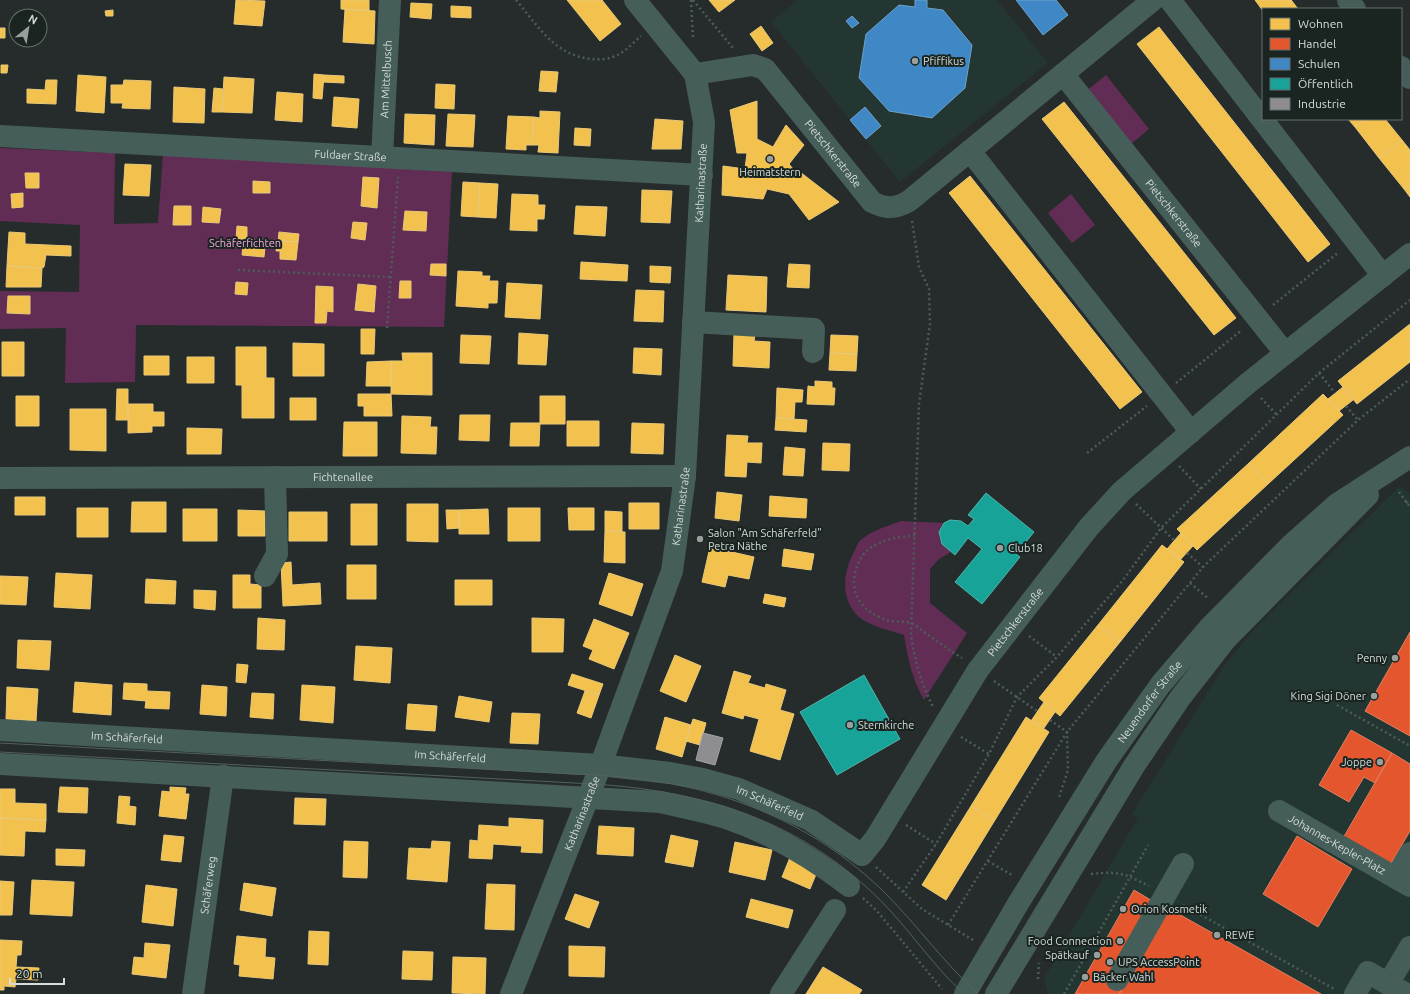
<svg xmlns="http://www.w3.org/2000/svg" width="1410" height="994" viewBox="0 0 1410 994" font-family="Ubuntu,sans-serif">
  <style>
    .built { fill: #233631 }
    .green { fill: #622d55 }
    .homes { fill: #f2c14e; stroke: #e9c978 }
    .shops { fill: #e4572e; stroke: #e07f62 }
    .schools { fill: #3f88c5; stroke: #6ca2cb }
    .public { fill: #17a398; stroke: #50b4ac }
    .industry { fill: #8d8d92; stroke: #a3a5a8 }
    .lines { fill: none; stroke-linecap: round; stroke-linejoin: round }
    .path { stroke: #4c5c59; stroke-width: 2.5; stroke-dasharray: 2 3; stroke-linecap: butt }
    .minor { stroke: #465e59; stroke-width: 22 }
    .tram { stroke: #51625e; stroke-width: 1 }
    .poi-dot { fill: #989f9d; stroke: #1a2522; stroke-width: 1.5 }
    .labels { text-anchor: middle; dominant-baseline: central; stroke-width: 4; stroke-linejoin: round; paint-order: stroke }
    .poi-label { font-size: 11px; fill: #d5ddda; stroke: #1a2522; text-anchor: start }
    .street-label { font-size: 11px; fill: #d5ddda; stroke: #1a2522 }
    .park-label { font-size: 11px; fill: #faa7e1; stroke: #1a2522 }
  </style>
  <rect width="100%" height="100%" fill="#262c2b"/>
  <!-- built -->
  <path class="built" d="M798,0H997L1048,63L900,182L771,22Z
    M1400,486L1410,494V994H1048L1044,978L1138,818L1132,814L1224,666L1255,628Z"/>
  <!-- green -->
  <path class="green" d="M1106,75L1149,129L1118,155L1075,100Z
    M0,148L115,153L114,224L158,223L163,154L452,172L444,327L136,325L135,382L65,383L66,328L0,329V291L79,292L80,225L0,221Z
    M1071,194L1095,225L1072,243L1048,213Z
    M901,521L944,523C934,535 940,543 951,552L939,559L930,569V603L967,633L924,700C912,679 908,659 904,635C890,630 871,627 859,617C840,600 843,572 854,552C856,548 858,541 862,539C873,530 888,526 901,521Z"/>
  <!-- homes -->
  <path class="homes" d="M236,0L265,1L262,26L234,24Z
    M341,0H369V11L341,9Z
    M567,0H602L621,24L600,41Z
    M709,0H735L719,12Z
    M1255,0H1291L1292,1L1282,9H1263V11Z
    M1292,1L1298,9H1282Z
    M411,3L432,4L431,19L410,17Z
    M451,6L471,7V18L451,17Z
    M345,9L375,11L374,44L343,42Z
    M113,10V16H106L105,11Z
    M761,26L773,43L762,51L750,34Z
    M1159,27L1330,244L1308,262L1137,44Z
    M0,28H5V38H0Z
    M1,65H8L7,73H1Z
    M541,71L558,72L556,92L539,91Z
    M314,74L324,75L322,99L313,98Z
    M78,75L106,77L104,113L76,111Z
    M324,75L344,76V83L323,82Z
    M224,77L254,79L252,113L222,112Z
    M46,80H57L56,104L27,103V89L45,90Z
    M124,80L151,81L150,109L122,108L123,103H111V85H123Z
    M436,84L455,85L454,109L435,108Z
    M174,87L205,89L204,123L173,122Z
    M214,88L223,89L222,112H212Z
    M277,92L303,94L302,122L275,120Z
    M334,97L359,99L357,128L332,126Z
    M757,101V139L773,147L786,125L804,145L789,164L797,174L800,172L839,202L809,220L789,194L767,189L763,199L722,195L723,166L745,169L747,153H737L730,110Z
    M1064,102L1236,318L1214,335L1042,119Z
    M540,111L560,112L558,153L538,152L539,145H532L534,117L540,118Z
    M405,114L435,115L434,145L404,143Z
    M448,114L475,115L473,147L446,146Z
    M508,116L534,117L532,145H526V150L506,149Z
    M655,119L683,121L681,149H652Z
    M1348,119H1365L1355,127Z
    M1365,119H1385L1402,140L1379,158L1355,127Z
    M575,128L591,129L590,146L574,145Z
    M1402,140L1410,150V184L1404,189L1379,158Z
    M125,164L151,165L149,196L123,195Z
    M25,173H39V188H26Z
    M970,176L1142,392L1120,409L949,193Z
    M363,177L379,178L377,208L361,206Z
    M253,181L270,182V193H253Z
    M463,182L480,183L478,217L461,216Z
    M480,183L498,184L496,218L478,217Z
    M1410,184V197L1404,189Z
    M642,190L672,191L670,223L641,222Z
    M23,193V207L12,208L11,194Z
    M512,194L538,195V205H545L544,219H537V231L510,230Z
    M174,206H191V225H173Z
    M576,206L607,207L605,236L574,234Z
    M203,207L221,209L219,223L202,222Z
    M405,211L427,212L426,231L403,230Z
    M353,222L367,223L365,240L351,238Z
    M237,226L247,227V239H236Z
    M9,232L25,233V244L71,246V256L46,255L44,267L42,268L7,266Z
    M279,232L299,234L298,242L278,241Z
    M236,239L272,240V246L265,247L264,257L242,255L243,247H235Z
    M272,240L298,242L296,260L280,259V251H276L277,246H272Z
    M581,262L628,265L627,281L580,279Z
    M431,264H446V276L430,275Z
    M789,264L810,265L809,288L787,287Z
    M7,266L42,268L41,287H6Z
    M650,266L671,267L670,283L650,282Z
    M458,271L482,272V276H490L489,281H498L497,303H488V308L456,306Z
    M728,275L767,277L766,312L726,310Z
    M400,281H411V298H399Z
    M236,282L248,283L247,295L235,294Z
    M507,283L542,285L540,319L505,317Z
    M358,284L376,286L374,312L355,310Z
    M316,286L333,287V312L327,311L326,323H315Z
    M636,290L664,291L663,322L634,321Z
    M8,296H30V314L7,313Z
    M1410,324V362L1357,404L1338,381Z
    M361,329H375L374,354H361Z
    M519,333L548,335L546,365L518,364Z
    M734,334L755,335L754,341L770,342L769,368L733,366Z
    M461,335L491,336L489,364L460,363Z
    M831,335L858,336L857,354L830,353Z
    M2,342H24V376H2Z
    M293,343L324,344V376H293Z
    M236,347H266V378H274V418H242V385H236Z
    M634,348L662,349L661,375L633,373Z
    M402,353H432V395L391,394V361H403Z
    M830,353L857,354L856,371L829,370Z
    M144,356H169V375H144Z
    M187,357H214V383H187Z
    M391,361V386H366L367,362Z
    M815,381L832,382V388H835L834,405L807,404L808,386L815,387Z
    M1343,387L1353,400L1339,411L1328,399Z
    M777,388L803,390L802,402H795L794,419L776,418Z
    M117,389H128V420H116Z
    M358,394H391L392,416H364V406H358Z
    M1323,394L1343,415L1268,484L1249,463Z
    M16,396H39V426H16Z
    M540,396H565V424H540Z
    M290,398H316V420H290Z
    M128,404H153V412H164V426H152V432L128,433Z
    M70,409H106V451L70,450Z
    M460,415H490L489,441L459,440Z
    M402,416L431,417L430,427H437L436,454L401,453Z
    M776,418L807,420L806,432L775,430Z
    M567,421H599V446H567Z
    M344,422H377V456H343Z
    M511,423H540L539,446H510Z
    M632,423L664,424L663,454L631,453Z
    M187,428L222,429L221,454H187Z
    M727,435L748,436L747,443H762L761,463L747,462L746,477L725,476Z
    M823,443L850,444L849,471L822,470Z
    M785,447L805,449L803,476L783,475Z
    M1249,463L1268,484L1197,550L1177,529Z
    M717,492L742,495L739,521L715,518Z
    M770,496L807,499L806,518L769,516Z
    M15,497H45V515H15Z
    M132,502H166V532H131Z
    M629,503H659V529H629Z
    M351,504H377V545H351Z
    M407,504H438V542L407,541Z
    M77,508H108V537H77Z
    M508,508H540V541H508Z
    M568,508H594V530H569Z
    M183,509H217V541H183Z
    M488,509L489,534H459V510Z
    M238,510L265,511V536H238Z
    M446,510H459V528L447,529Z
    M605,511L622,512V532L605,531Z
    M289,512H327V541H289Z
    M605,531L625,532V563L604,562Z
    M1181,533L1193,546L1180,560L1167,549Z
    M1162,545L1184,562L1120,642L1098,625Z
    M710,547L754,557L749,579L728,575L725,587L702,582Z
    M784,549L814,554L811,570L782,566Z
    M291,562L292,585L320,583L321,604L283,606L281,563Z
    M347,565H376V599H347Z
    M56,573L92,575L90,609L54,607Z
    M609,573L643,584L632,616L599,604Z
    M233,575H250V584L261,585V608H233Z
    M0,576L28,577L26,605L0,604Z
    M146,579L176,581L175,604L145,603Z
    M455,580H492V605H455Z
    M194,590L216,591L215,610L194,608Z
    M765,594L786,598L784,607L763,603Z
    M258,618L285,620L284,650L257,649Z
    M532,618L564,619L563,652H532Z
    M594,619L629,633L614,669L589,659L593,650L583,646Z
    M1098,625L1120,642L1060,716L1039,698Z
    M18,640L51,641L49,670L17,668Z
    M356,646L392,648L390,683L354,680Z
    M675,655L701,666L686,702L660,691Z
    M237,664L248,665L246,683L236,682Z
    M734,671L751,676L748,683L765,688L766,684L786,690L780,710L794,714L780,760L750,751L759,719L744,715L743,719L722,713Z
    M572,674L603,684L599,695L568,685Z
    M75,682L112,685L111,715L73,712Z
    M124,683L147,684V691L170,692L169,709L145,708L146,701L123,699Z
    M202,685L227,687L226,716L200,714Z
    M302,685L335,687L333,723L300,720Z
    M7,687L38,689L36,721L6,719Z
    M585,691L599,695L591,718L577,713Z
    M252,693L274,694L273,719L250,717Z
    M459,696L492,702L489,722L455,717Z
    M1044,702L1055,712L1044,728L1031,721Z
    M408,704L437,706L435,731L406,729Z
    M512,713L540,714L538,744L510,743Z
    M665,717L691,725L682,757L656,749Z
    M1026,717L1049,732L995,820L971,806Z
    M693,719L706,723L700,745L686,741Z
    M60,787L88,788L87,813L58,812Z
    M170,787L186,788L185,794H189L186,819L159,816L162,791L170,792Z
    M0,789H15V803L46,804V820L0,818Z
    M119,796L130,797L129,806L136,807L135,825L117,823Z
    M295,798L326,799L325,825L294,824Z
    M971,806L995,820L946,900L922,885Z
    M0,818L46,820L45,832L25,831L24,856L0,855Z
    M509,818L543,820L542,853L521,852L522,846L493,844L492,859L469,858L470,840L478,841L479,825L509,827Z
    M599,826L634,828L633,856L597,854Z
    M164,835L184,837L181,862L161,860Z
    M671,835L698,841L693,867L665,862Z
    M344,841L368,842L367,878L343,877Z
    M432,841L450,842L447,882L407,879L409,848L431,849Z
    M735,842L772,850L765,880L729,872Z
    M56,849L85,850L84,866L56,865Z
    M791,855L819,867L810,889L782,877Z
    M32,880L74,882L72,916L30,914Z
    M0,881L14,882L12,915H0Z
    M244,883L276,888L272,916L240,910Z
    M487,884L515,885L514,930L485,929Z
    M146,885L177,889L173,926L142,922Z
    M575,894L599,902L589,928L565,919Z
    M751,899L793,910L788,928L746,917Z
    M309,931L329,932L328,965L308,964Z
    M237,936L266,939L265,957L275,958L273,979L239,976L240,965L234,964Z
    M0,940L22,941L21,955H17L16,967L39,968L38,980L16,979L15,987L4,986V990H0Z
    M145,943L170,945L166,978L132,974L134,957L144,958Z
    M569,946L605,947L604,977L569,976Z
    M403,951L433,952L432,980L402,979Z
    M453,957L486,958L485,994L452,993Z
    M823,967L862,990L859,994H806Z"/>
  <!-- shops -->
  <path class="shops" d="M1410,632V736L1365,711Z
    M1351,730L1392,753L1375,783L1364,777L1349,802L1319,785Z
    M1392,753L1410,764V831L1389,867L1342,840Z
    M1297,836L1352,869L1318,927L1263,894Z
    M1134,890L1154,902L1122,990L1119,994H1075Z
    M1168,908L1321,994H1119Z"/>
  <!-- schools -->
  <path class="schools" d="M915,0H927V8L943,10L972,45L965,88L932,118L889,111L859,78L866,34L899,5L915,7Z
    M1016,0H1056L1068,15L1043,35Z
    M852,16L859,23L852,28L846,21Z
    M865,107L881,126L866,139L850,120Z"/>
  <!-- public -->
  <path class="public" d="M986,493L1034,532L1016,554L1020,557L982,604L955,582L982,549L968,538L955,555L942,544L939,532L944,523L950,520L961,521L968,526L974,519L968,515Z
    M864,675L900,739L837,775L800,712Z"/>
  <!-- industry -->
  <path class="industry" d="M703,733L723,738L715,765L696,760Z"/>
  <g class="lines">
    <!-- path -->
    <path class="path" d="M516,0C538,26 555,56 592,59C600,60 612,59 619,54C627,50 634,42 641,36
      M691,0L693,39
      M693,0L733,48
      M912,221L919,267L929,289L930,324L919,404L911,633C914,660 921,682 933,707
      M238,270L391,277
      M1273,305L1339,252
      M387,328L398,177
      M1319,373L1335,393
      M1176,383L1242,330
      M1261,398L1277,415
      M1346,406L1358,420
      M1087,453L1147,406
      M1179,466L1201,489
      M1399,492L1410,507
      M1406,503L1410,500
      M1136,504L1174,540
      M915,535C893,538 867,541 858,564C846,592 862,613 890,621C897,622 906,621 911,623C916,625 920,629 924,632C937,641 949,650 962,658
      M1187,553L1203,567
      M1190,583L1209,599
      M1029,636L1057,657
      M994,681L1037,711
      M1337,705L1410,746
      M1050,720L1067,732L1068,770L1059,797
      M961,737L989,754
      M906,825L936,844
      M988,861L1012,875
      M876,867L922,909L973,940
      M1091,874C1119,871 1123,873 1149,886
      M903,892L936,844L989,754L1017,697L1057,657L1123,580L1161,528L1319,373L1410,300
      M863,898L877,911L942,989
      M1183,905L1336,990
      M948,925L1067,732L1203,567L1358,420L1410,379
      M1038,979L1039,963
      M1064,994L1148,845"/>
    <!-- minor -->
    <g class="minor">
      <path d="M1170,0L1383,276"/>
      <path d="M1348,0L1355,9"/>
      <path d="M1401,67L1410,78"/>
      <path id="s1" d="M695,74L753,65L765,69L872,202C886,209 895,209 909,201L1153,0"/>
      <path id="s2" d="M1063,74L1285,353"/>
      <path id="s3" d="M0,136L702,175"/>
      <path d="M970,151L1191,432"/>
      <path id="s4" d="M382,157L390,0"/>
      <path d="M693,322L814,329L813,352"/>
      <path id="s5" d="M0,478L685,476"/>
      <path d="M265,576L277,554L275,477"/>
      <path id="s6" d="M0,730L600,765L670,773L703,779L739,789L810,820L862,855L875,839L978,670L1089,527L1122,491L1247,384L1410,254"/>
      <path d="M0,764L660,802C682,807 704,811 726,818C771,833 811,857 849,886"/>
      <path id="s7" d="M1279,811L1410,886"/>
      <path d="M1396,878L1410,853"/>
      <path d="M1117,980L1183,864"/>
      <path d="M1388,984L1407,994"/>
      <path id="s8" d="M193,994L223,776"/>
      <path id="s9" d="M511,994L597,775L672,571L685,476L704,122L695,74L635,0"/>
      <path d="M781,994L835,910"/>
      <path id="s10" d="M965,994L1019,902L1107,760L1161,684L1210,627L1291,545L1337,504L1410,457"/>
      <path d="M996,994L1134,766L1180,698L1226,639L1368,495"/>
      <path d="M1355,994L1368,972L1388,984L1410,947"/>
    </g>
    <!-- tram -->
    <path class="tram" d="M0,743L611,776C714,783 812,820 886,894C918,926 944,963 978,994
      M0,752L593,784C704,791 800,820 881,901C910,930 933,966 964,994"/>
  </g>
  <!-- markers -->
  <g class="poi-dot">
    <circle cx="915" cy="61" r="4"/>
    <circle cx="770" cy="159" r="4"/>
    <circle cx="700" cy="539" r="4"/>
    <circle cx="1000" cy="548" r="4"/>
    <circle cx="1395" cy="658" r="4"/>
    <circle cx="1374" cy="696" r="4"/>
    <circle cx="850" cy="725" r="4"/>
    <circle cx="1380" cy="762" r="4"/>
    <circle cx="1123" cy="909" r="4"/>
    <circle cx="1217" cy="935" r="4"/>
    <circle cx="1120" cy="941" r="4"/>
    <circle cx="1097" cy="955" r="4"/>
    <circle cx="1110" cy="962" r="4"/>
    <circle cx="1085" cy="977" r="4"/>
  </g>
  <g class="labels">
    <!-- poi labels -->
    <g class="poi-label">
      <text x="923" y="61">Pfiffikus</text>
      <text x="770" y="172" text-anchor="middle">Heimatstern</text>
      <text x="708" y="533">Salon "Am Schäferfeld"<tspan x="708" dy="13">Petra Näthe</tspan></text>
      <text x="1008" y="548">Club18</text>
      <text x="1387" y="658" text-anchor="end">Penny</text>
      <text x="1366" y="696" text-anchor="end">King Sigi Döner</text>
      <text x="858" y="725">Sternkirche</text>
      <text x="1372" y="762" text-anchor="end">Joppe</text>
      <text x="1131" y="909">Orion Kosmetik</text>
      <text x="1225" y="935">REWE</text>
      <text x="1112" y="941" text-anchor="end">Food Connection</text>
      <text x="1089" y="955" text-anchor="end">Spätkauf</text>
      <text x="1118" y="962">UPS AccessPoint</text>
      <text x="1093" y="977">Bäcker Wahl</text>
    </g>
    <!-- street labels -->
    <g class="street-label">
      <text stroke="none"><textPath href="#s4" startOffset="78">Am Mittelbusch</textPath></text>
      <text stroke="none"><textPath href="#s1" startOffset="180">Pietschkerstraße</textPath></text>
      <text stroke="none"><textPath href="#s3" startOffset="351">Fuldaer Straße</textPath></text>
      <text stroke="none"><textPath href="#s9" startOffset="842">Katharinastraße</textPath></text>
      <text stroke="none"><textPath href="#s2" startOffset="178">Pietschkerstraße</textPath></text>
      <text stroke="none"><textPath href="#s5" startOffset="343">Fichtenallee</textPath></text>
      <text stroke="none"><textPath href="#s9" startOffset="518">Katharinastraße</textPath></text>
      <text stroke="none"><textPath href="#s6" startOffset="1162">Pietschkerstraße</textPath></text>
      <text stroke="none"><textPath href="#s10" startOffset="346">Neuendorfer Straße</textPath></text>
      <text stroke="none"><textPath href="#s6" startOffset="127">Im Schäferfeld</textPath></text>
      <text stroke="none"><textPath href="#s6" startOffset="451">Im Schäferfeld</textPath></text>
      <text stroke="none"><textPath href="#s6" startOffset="776">Im Schäferfeld</textPath></text>
      <text stroke="none"><textPath href="#s9" startOffset="194">Katharinastraße</textPath></text>
      <text stroke="none"><textPath href="#s7" startOffset="67">Johannes-Kepler-Platz</textPath></text>
      <text stroke="none"><textPath href="#s8" startOffset="110">Schäferweg</textPath></text>
    </g>
    <!-- park labels -->
    <g class="park-label">
      <text x="245" y="243">Schäferfichten</text>
    </g>
  </g>
  <!-- legend -->
  <rect x="1262" y="8" width="140" height="112" fill="#1a2522" stroke="#656f6c"/>
  <rect x="1270" y="18" width="20" height="12" fill="#f2c14e" stroke="#656f6c"/>
  <text x="1298" y="28" font-size="12" fill="#d5ddda">Wohnen</text>
  <rect x="1270" y="38" width="20" height="12" fill="#e4572e" stroke="#656f6c"/>
  <text x="1298" y="48" font-size="12" fill="#d5ddda">Handel</text>
  <rect x="1270" y="58" width="20" height="12" fill="#3f88c5" stroke="#656f6c"/>
  <text x="1298" y="68" font-size="12" fill="#d5ddda">Schulen</text>
  <rect x="1270" y="78" width="20" height="12" fill="#17a398" stroke="#656f6c"/>
  <text x="1298" y="88" font-size="12" fill="#d5ddda">Öffentlich</text>
  <rect x="1270" y="98" width="20" height="12" fill="#8d8d92" stroke="#656f6c"/>
  <text x="1298" y="108" font-size="12" fill="#d5ddda">Industrie</text>
  <!-- north arrow -->
  <g transform="translate(28 28) rotate(30)"><circle r="19" fill="#1a2522" stroke="#656f6c"/>
  <path d="M0-3L7 15L0 10L-7 15Z" fill="#989f9d"/>
  <text y="-6" font-size="11" font-weight="bold" text-anchor="middle" fill="#d5ddda">N</text>
  </g>
  <!-- scale -->
  <path d="M10 978v6h54v-6" fill="none" stroke="#d5ddda" stroke-width="2"/>
  <text x="16" y="978" font-size="12" fill="#d5ddda" stroke="#1a2522" stroke-width="3" paint-order="stroke">20 m</text>
</svg>
